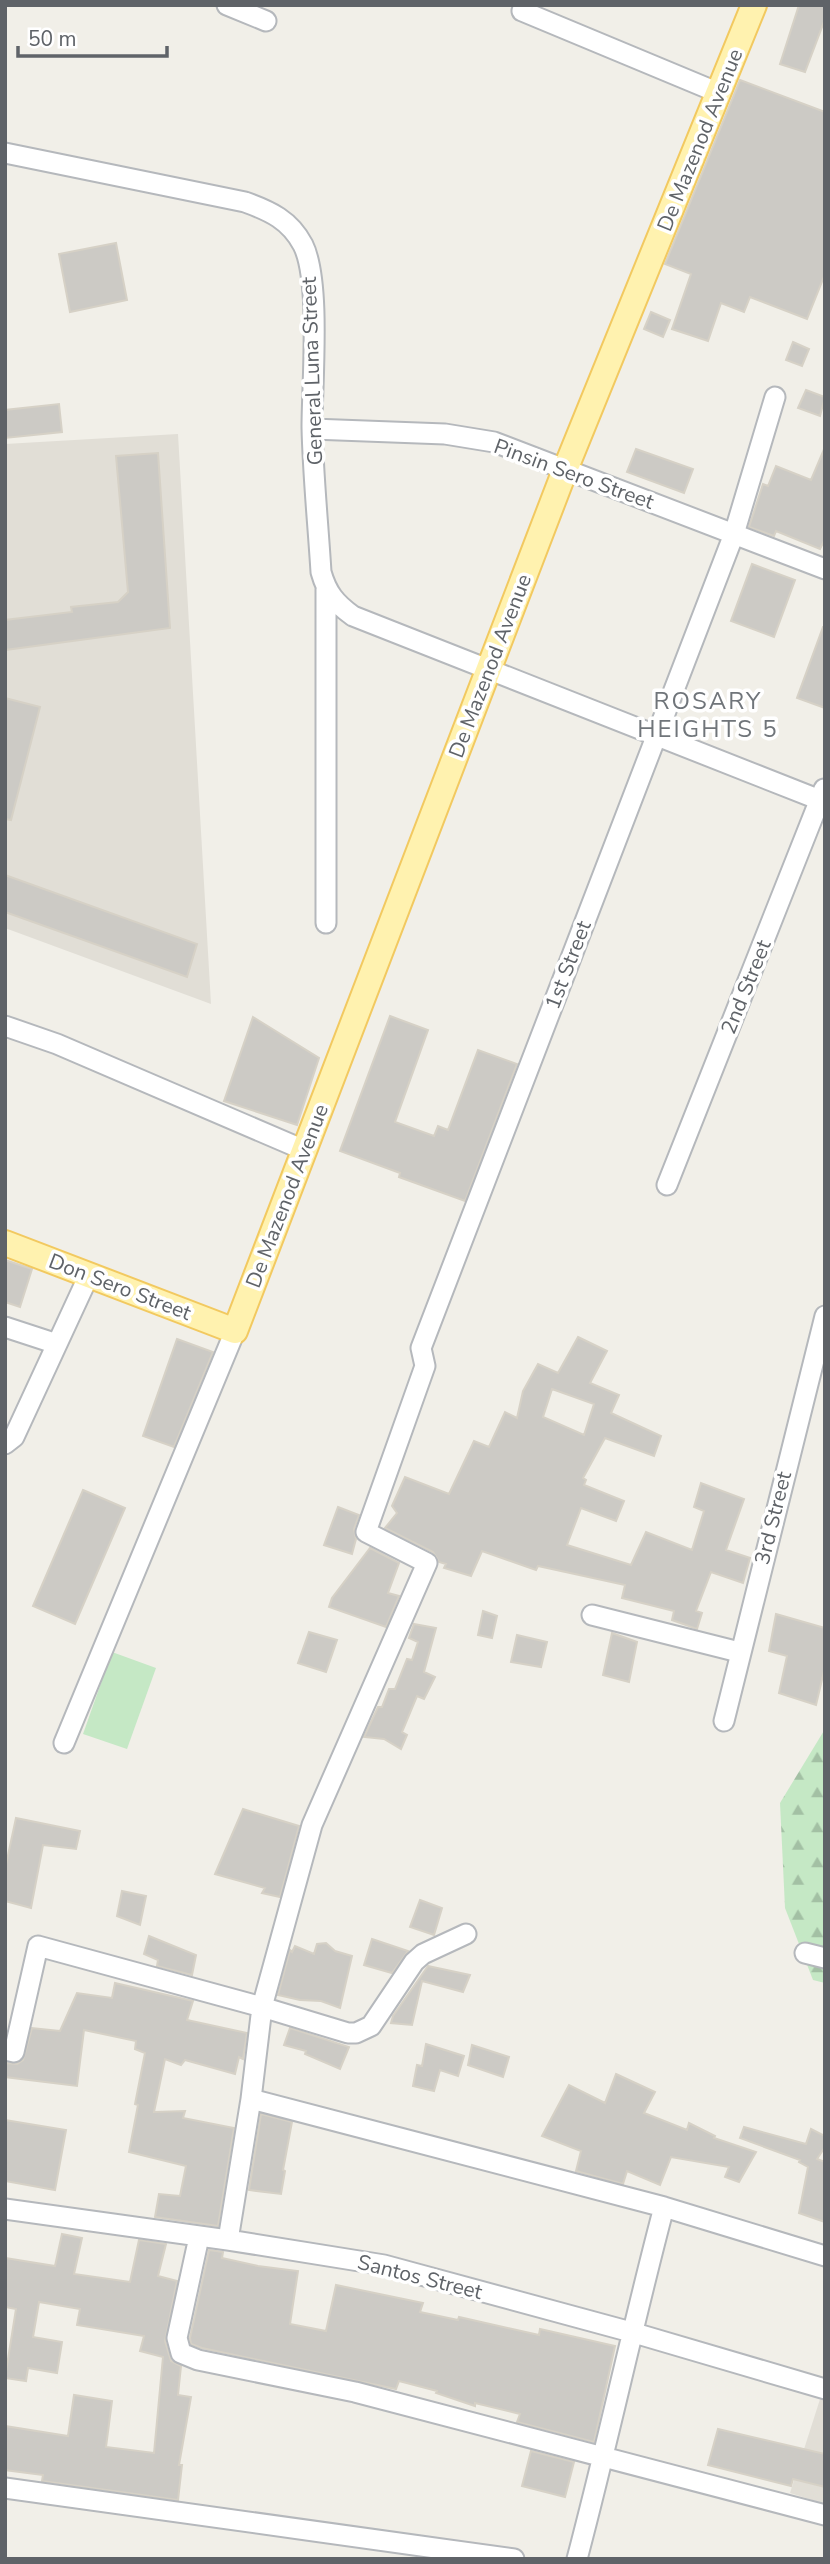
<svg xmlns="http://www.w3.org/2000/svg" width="830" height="2564" viewBox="0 0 830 2564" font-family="'Nunito Sans',sans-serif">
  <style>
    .education { fill: #e1ded6 }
    .forest { fill: url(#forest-firs) }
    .pitch { fill: #c5e8c5 }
    .building { fill: #cccac5; stroke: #d6d1c6; stroke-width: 2; fill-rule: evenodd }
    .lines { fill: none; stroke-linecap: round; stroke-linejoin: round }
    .minor-casing { stroke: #b5b8bc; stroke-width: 23 }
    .major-casing { stroke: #f2c960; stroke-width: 28 }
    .minor { stroke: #fff; stroke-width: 19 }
    .major { stroke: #fff2af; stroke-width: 24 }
    .labels { text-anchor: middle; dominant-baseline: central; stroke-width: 7; stroke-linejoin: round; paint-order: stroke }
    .street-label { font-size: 21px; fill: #5f6368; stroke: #fff }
    .quarter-label { font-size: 24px; letter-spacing: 2px; fill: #70757a; stroke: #fff }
  </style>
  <defs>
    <pattern id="forest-firs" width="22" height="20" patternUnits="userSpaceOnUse" patternTransform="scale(1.75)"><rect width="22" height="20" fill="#c5e8c5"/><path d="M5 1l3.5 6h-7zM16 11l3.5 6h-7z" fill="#a3c0a4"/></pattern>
  </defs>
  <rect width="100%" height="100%" fill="#f1efe8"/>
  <!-- education -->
  <path class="education" d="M178,434L211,1004L5,928V444Z
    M821,2396L825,2397V2504L790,2493Z"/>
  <!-- forest -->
  <path class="forest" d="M825,1729V1983L813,1980L785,1908L780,1803Z"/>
  <!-- pitch -->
  <path class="pitch" d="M112,1652L156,1668L127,1749L83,1734Z"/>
  <!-- building -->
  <path class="building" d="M799,5H825V19L805,72L780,64Z
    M740,80L825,112V274L807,319L750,297L744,312L721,303L708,341L672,329L691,274L665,264Z
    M116,243L127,300L70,312L59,254Z
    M651,312L670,320L663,337L644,329Z
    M793,342L809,349L802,366L786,360Z
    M806,390L825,397L820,416L798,408Z
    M59,404L62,432L5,438V410Z
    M825,447V539L820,549L776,531L774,536L749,527L763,484L768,486L776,466L811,480Z
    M636,449L693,469L684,493L627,472Z
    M158,453L170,628L5,650V620L72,612L71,607L118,602L128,592L116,456Z
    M752,564L795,580L774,637L731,621Z
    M823,627H825V708L797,698Z
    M5,698L40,707L11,820L5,819Z
    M5,875L197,944L187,977L5,912Z
    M390,1016L428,1030L395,1122L434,1136L438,1126L448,1130L478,1050L517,1064L465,1201L399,1177L400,1173L340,1151Z
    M253,1017L319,1058L297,1125L224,1101Z
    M5,1260L32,1269L20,1307L5,1302Z
    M578,1337L607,1351L590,1383L619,1395L611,1413L661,1436L654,1456L605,1438L583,1478L586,1480L584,1485L624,1501L616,1521L581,1508L567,1545L631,1565L646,1532L692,1550L704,1511L694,1507L701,1483L744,1499L726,1550L750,1558L743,1583L711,1572L696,1611L702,1613L697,1629L672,1620L674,1611L622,1598L625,1585L538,1566L536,1570L482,1551L471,1576L444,1568L446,1564L439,1562L433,1552L385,1528L397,1513L392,1506L405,1477L449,1494L474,1441L489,1447L505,1412L517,1418L523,1391L538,1364L558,1373ZM552,1389L594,1404L584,1435L543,1417Z
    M177,1339L213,1352L174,1447L143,1436Z
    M83,1490L125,1508L75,1624L33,1606Z
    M338,1507L359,1515L354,1529L356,1539L352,1554L324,1545Z
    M370,1548L399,1563L388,1593L399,1596L386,1627L329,1607L332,1598Z
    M483,1611L497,1616L492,1638L478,1635Z
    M776,1614L825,1628V1667L816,1705L779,1693L787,1656L769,1651Z
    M414,1624L436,1628L424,1672L435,1677L424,1699L417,1696L402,1732L407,1735L401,1749L384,1739L364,1737L378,1707H382L389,1689H395L407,1659L412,1660L418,1642L409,1638Z
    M309,1632L337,1640L326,1672L298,1663Z
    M612,1633L637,1642L629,1682L603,1675Z
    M517,1635L547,1642L541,1667L511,1662Z
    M243,1809L299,1826L280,1897L262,1893L265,1888L215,1874Z
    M16,1818L80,1831L76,1849L43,1845L31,1908L5,1901V1869Z
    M122,1891L146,1896L140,1925L117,1916Z
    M420,1900L442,1908L434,1935L410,1927Z
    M149,1936L196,1955L192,1975L157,1966L158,1960L144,1954Z
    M372,1939L408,1951L392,1973L364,1965Z
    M326,1943L335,1951L352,1956L340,2008L321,2001L300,2000L278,1995L290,1950L292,1952L295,1946L314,1954L317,1944Z
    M428,1966L470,1975L463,1992L422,1981L412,2025L391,2023L393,2016Z
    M115,1983L193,2001L187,2020L247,2033L243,2059L239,2057L235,2074L185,2060L181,2065L165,2059L154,2112L185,2111L183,2118L234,2128L218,2226L155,2217L159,2194L180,2196L186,2166L129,2152L138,2105L135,2104L145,2053L135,2049L136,2041L84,2030L77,2086L5,2077V2063L17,2064L23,2060L32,2028L60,2031L77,1993L112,1998Z
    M290,2028L349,2047L340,2069L305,2054L306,2051L284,2045Z
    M426,2044L464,2056L458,2076L440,2070L434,2091L413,2086L417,2065L422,2066Z
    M472,2045L509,2057L503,2077L468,2065Z
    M616,2074L655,2092L644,2113L687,2130L689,2123L715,2136L714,2138L756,2152L739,2182L725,2177L729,2167L671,2157L660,2185L627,2171L623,2184L576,2171L581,2151L542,2136L569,2085L605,2103Z
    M261,2114L292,2122L283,2170L285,2171L281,2194L249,2190Z
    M5,2120L66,2130L55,2190L5,2181Z
    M744,2127L806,2144L811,2129L825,2136V2147L817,2159L825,2162V2222L799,2213L808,2167L799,2162L800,2160L740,2138Z
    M62,2234L82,2238L74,2274L130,2282L139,2240L166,2244L158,2276L177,2281L165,2341L171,2361L181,2366L178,2395L191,2397L179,2465H182L178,2500L42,2481L43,2475L5,2470V2426L68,2436L74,2395L112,2401L106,2447L154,2453L163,2357L140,2351L144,2336L77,2325L80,2309L39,2302L33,2337L62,2342L57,2373L28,2368L26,2381L5,2378L16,2309L5,2307V2258L55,2266Z
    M209,2250L223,2252L222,2258L258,2266L298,2271L290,2324L326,2331L336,2285L423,2303L420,2312L458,2320L459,2317L539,2335L540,2329L615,2346L594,2442L517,2422L520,2414L475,2403V2406L436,2393L437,2391L399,2381L396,2389L202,2348L191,2344L190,2338Z
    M718,2429L825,2454V2487L793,2479L791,2486L708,2465Z
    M531,2451L574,2462L565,2497L522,2486Z"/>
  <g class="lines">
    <defs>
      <path id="minor" d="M227,5L266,21
        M522,11L719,93
        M5,153L245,202C270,211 290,220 303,245C321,281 312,383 312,427C313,475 318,523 321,572C327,593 335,603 353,616L825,802
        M312,429L445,434L494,442L825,569
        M326,923V589
        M5,1026L57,1044L304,1150
        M667,1185L824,789
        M5,1327L57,1344
        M5,1444L14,1437L89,1275
        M592,1615L739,1652
        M724,1721L825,1316
        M64,1743L235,1331
        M805,1953L825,1958
        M5,2050L14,2052L38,1946L262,2007L348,2033H356L371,2026L414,1962L423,1954L466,1934
        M251,2099L664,2207L825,2256
        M5,2209L228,2240L384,2265L631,2332L825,2389
        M199,2237L177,2338L181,2353L198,2360L355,2392L825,2515
        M228,2240L251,2099L262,2007L312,1825L427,1563L366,1532L425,1366L421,1348L734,534L775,397
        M5,2488L514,2559
        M577,2559C608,2442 633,2324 664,2207"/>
      <path id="major" d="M5,1243L235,1331L565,470L754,5"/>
    </defs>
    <!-- minor casing -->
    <use href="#minor" class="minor-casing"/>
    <!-- major casing -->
    <use href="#major" class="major-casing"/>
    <!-- minor -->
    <use href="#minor" class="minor"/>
    <!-- major -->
    <use href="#major" class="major"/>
  </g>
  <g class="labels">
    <!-- street labels -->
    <g class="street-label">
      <text transform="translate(700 140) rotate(-68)">De Mazenod Avenue</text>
      <text transform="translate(312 371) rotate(-92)">General Luna Street</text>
      <text transform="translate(574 474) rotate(20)">Pinsin Sero Street</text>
      <text transform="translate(490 666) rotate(-69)">De Mazenod Avenue</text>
      <text transform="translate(568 965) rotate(-69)">1st Street</text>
      <text transform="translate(746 987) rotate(-68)">2nd Street</text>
      <text transform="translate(287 1196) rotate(-69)">De Mazenod Avenue</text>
      <text transform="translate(120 1287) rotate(21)">Don Sero Street</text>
      <text transform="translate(773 1518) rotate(-76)">3rd Street</text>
      <text transform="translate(420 2277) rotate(14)">Santos Street</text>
    </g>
    <!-- quarter labels -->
    <g class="quarter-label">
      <text x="708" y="701">ROSARY<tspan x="708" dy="28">HEIGHTS 5</tspan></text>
    </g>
  </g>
  <!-- border -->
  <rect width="830" height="2564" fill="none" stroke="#5f6368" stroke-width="14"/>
  <!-- scale -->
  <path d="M18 46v10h149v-10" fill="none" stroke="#5f6368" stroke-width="3.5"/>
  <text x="28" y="46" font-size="21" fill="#5f6368" stroke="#ffffff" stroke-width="5" paint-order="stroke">50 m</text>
</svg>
